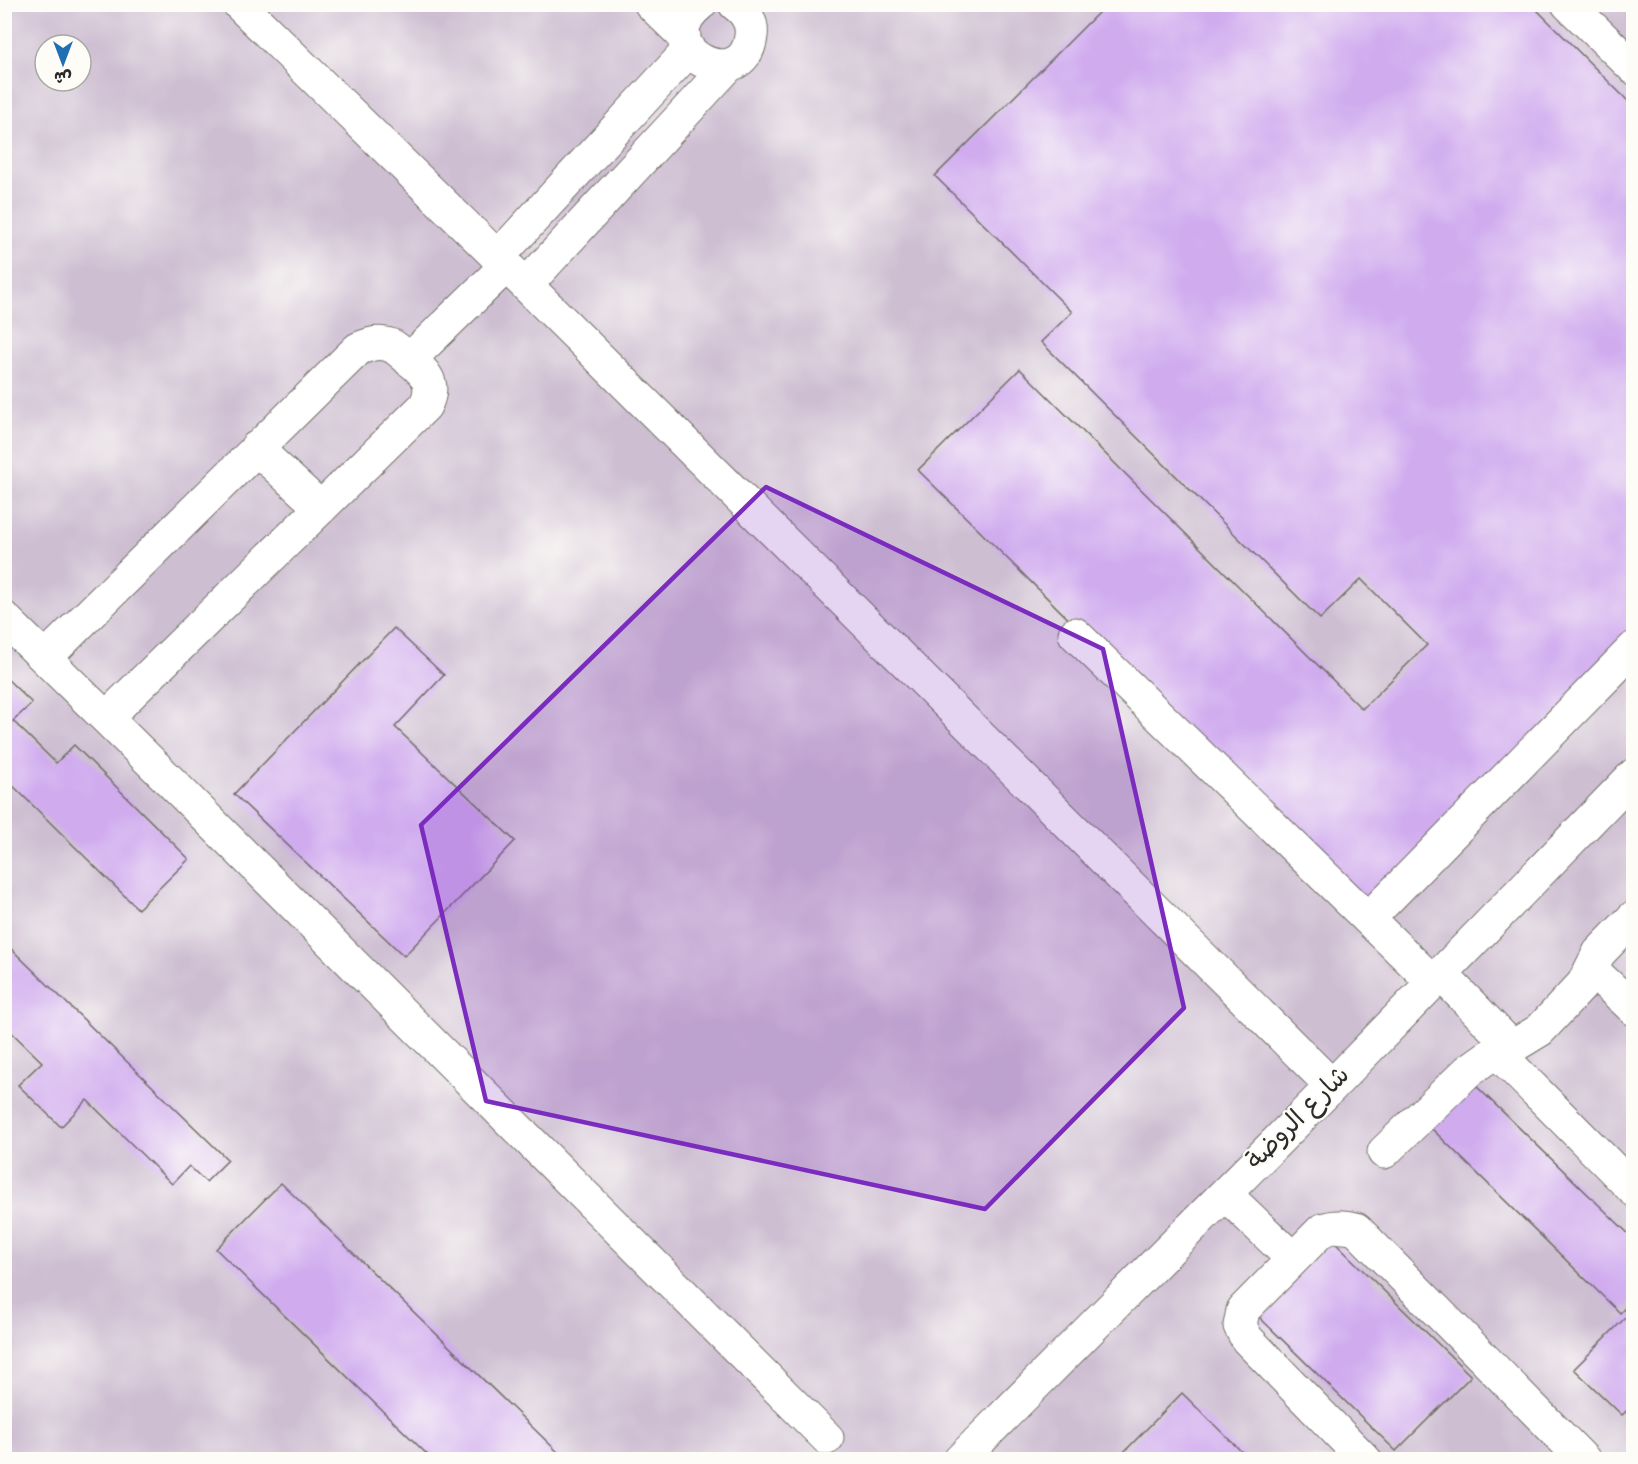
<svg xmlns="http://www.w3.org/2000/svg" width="1638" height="1464" viewBox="0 0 1638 1464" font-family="'Indie Flower','Playpen Sans Arabic',sans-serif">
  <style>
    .industrial { fill: #cdbed2; fill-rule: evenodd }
    .building { fill: #d0acef }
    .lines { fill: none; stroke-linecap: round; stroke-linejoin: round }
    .minor-casing { stroke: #716e66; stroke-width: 35 }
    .minor { stroke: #fff; stroke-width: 33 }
    .marked { fill: #7b2cbf; fill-opacity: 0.2; stroke: #7b2cbf; stroke-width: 4.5; stroke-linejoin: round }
    .labels { text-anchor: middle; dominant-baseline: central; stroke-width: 4.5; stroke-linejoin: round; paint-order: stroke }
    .street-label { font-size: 26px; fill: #2b2b2b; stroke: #fdfcf7 }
  </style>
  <rect width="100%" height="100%" fill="#fdfcf7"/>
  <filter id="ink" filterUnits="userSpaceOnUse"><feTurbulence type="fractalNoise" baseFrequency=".0167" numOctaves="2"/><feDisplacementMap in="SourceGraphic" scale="12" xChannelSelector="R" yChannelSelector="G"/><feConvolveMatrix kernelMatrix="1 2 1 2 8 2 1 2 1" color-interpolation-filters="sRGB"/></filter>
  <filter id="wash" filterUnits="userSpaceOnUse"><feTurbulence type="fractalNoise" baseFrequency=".008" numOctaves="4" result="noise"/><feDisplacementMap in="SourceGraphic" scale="24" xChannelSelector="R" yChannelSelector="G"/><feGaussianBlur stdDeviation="1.35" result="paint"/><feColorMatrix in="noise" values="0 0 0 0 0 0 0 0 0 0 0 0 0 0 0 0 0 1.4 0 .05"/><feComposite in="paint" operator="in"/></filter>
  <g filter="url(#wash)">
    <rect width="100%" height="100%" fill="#f2ead3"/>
    <!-- industrial -->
    <path class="industrial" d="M5,5H1633V1459H5ZM45,45H81V81H45Z"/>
    <g id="blocks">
      <!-- building -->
      <path class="building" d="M1107,4H1531L1634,107V636L1360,908L918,470L1020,369L1362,709L1427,645L1361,579L1320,619L1041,342L1072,312L935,176Z
        M394,628L444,675L395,727L515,841L404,956L234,794Z
        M4,676L32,703L13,721L56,763L74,745L189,859L138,909L4,777Z
        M4,942L228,1160L206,1182L189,1166L172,1184L87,1100L61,1127L18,1085L42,1062L4,1025Z
        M1473,1083L1634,1239V1299L1620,1313L1430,1127Z
        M281,1183L566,1460H433L216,1249Z
        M1332,1240L1471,1376L1396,1451L1258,1316Z
        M1634,1309V1404L1622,1415L1574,1369Z
        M1182,1393L1250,1460H1116Z"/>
    </g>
  </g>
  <g filter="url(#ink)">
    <use href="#blocks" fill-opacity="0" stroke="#716e66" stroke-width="1.5"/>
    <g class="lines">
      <defs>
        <path id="minor" d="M239,4L526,285L1332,1086
          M651,4L684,36
          M700,4C644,49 744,99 751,36C753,23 746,12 735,4
          M1568,4L1634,68
          M497,258L689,50
          M526,285L729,65
          M409,360L506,266
          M256,448L321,508
          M4,618L156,767L827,1438
          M1075,634L1433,982
          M45,658L358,349C367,345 375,342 385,344C394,345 398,350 405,356C423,371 438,381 425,406L106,718
          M1368,919L1634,648
          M1591,969L1634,1009
          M1441,974L1512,1047
          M1496,1051L1634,1190
          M1384,1152L1468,1071L1496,1051L1512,1047L1540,1030L1583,984L1599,953L1634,917
          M1225,1194L1293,1259
          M960,1460L1332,1086L1634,775
          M1365,1460L1247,1339L1240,1326L1243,1310L1322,1230C1334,1226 1343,1226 1356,1229L1584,1460"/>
      </defs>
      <!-- minor casing -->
      <use href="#minor" class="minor-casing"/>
      <!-- minor -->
      <use href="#minor" class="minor"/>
    </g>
  </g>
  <!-- marked area -->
  <path class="marked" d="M766,487L1103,649L1184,1008L985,1209L486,1101L421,825Z"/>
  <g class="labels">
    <!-- street labels -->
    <g class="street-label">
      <text transform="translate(1299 1119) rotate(-45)">شارع الروضة</text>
    </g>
  </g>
  <!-- margin -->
  <rect width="1638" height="1464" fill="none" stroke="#fdfcf7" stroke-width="24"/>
  <!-- north arrow -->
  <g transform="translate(63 63) rotate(180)"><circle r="28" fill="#fdfcf7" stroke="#a9a8a5" stroke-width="1.5"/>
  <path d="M0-4.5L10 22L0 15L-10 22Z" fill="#1f6fb2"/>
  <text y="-9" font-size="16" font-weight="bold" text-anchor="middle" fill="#2b2b2b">ش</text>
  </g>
</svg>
